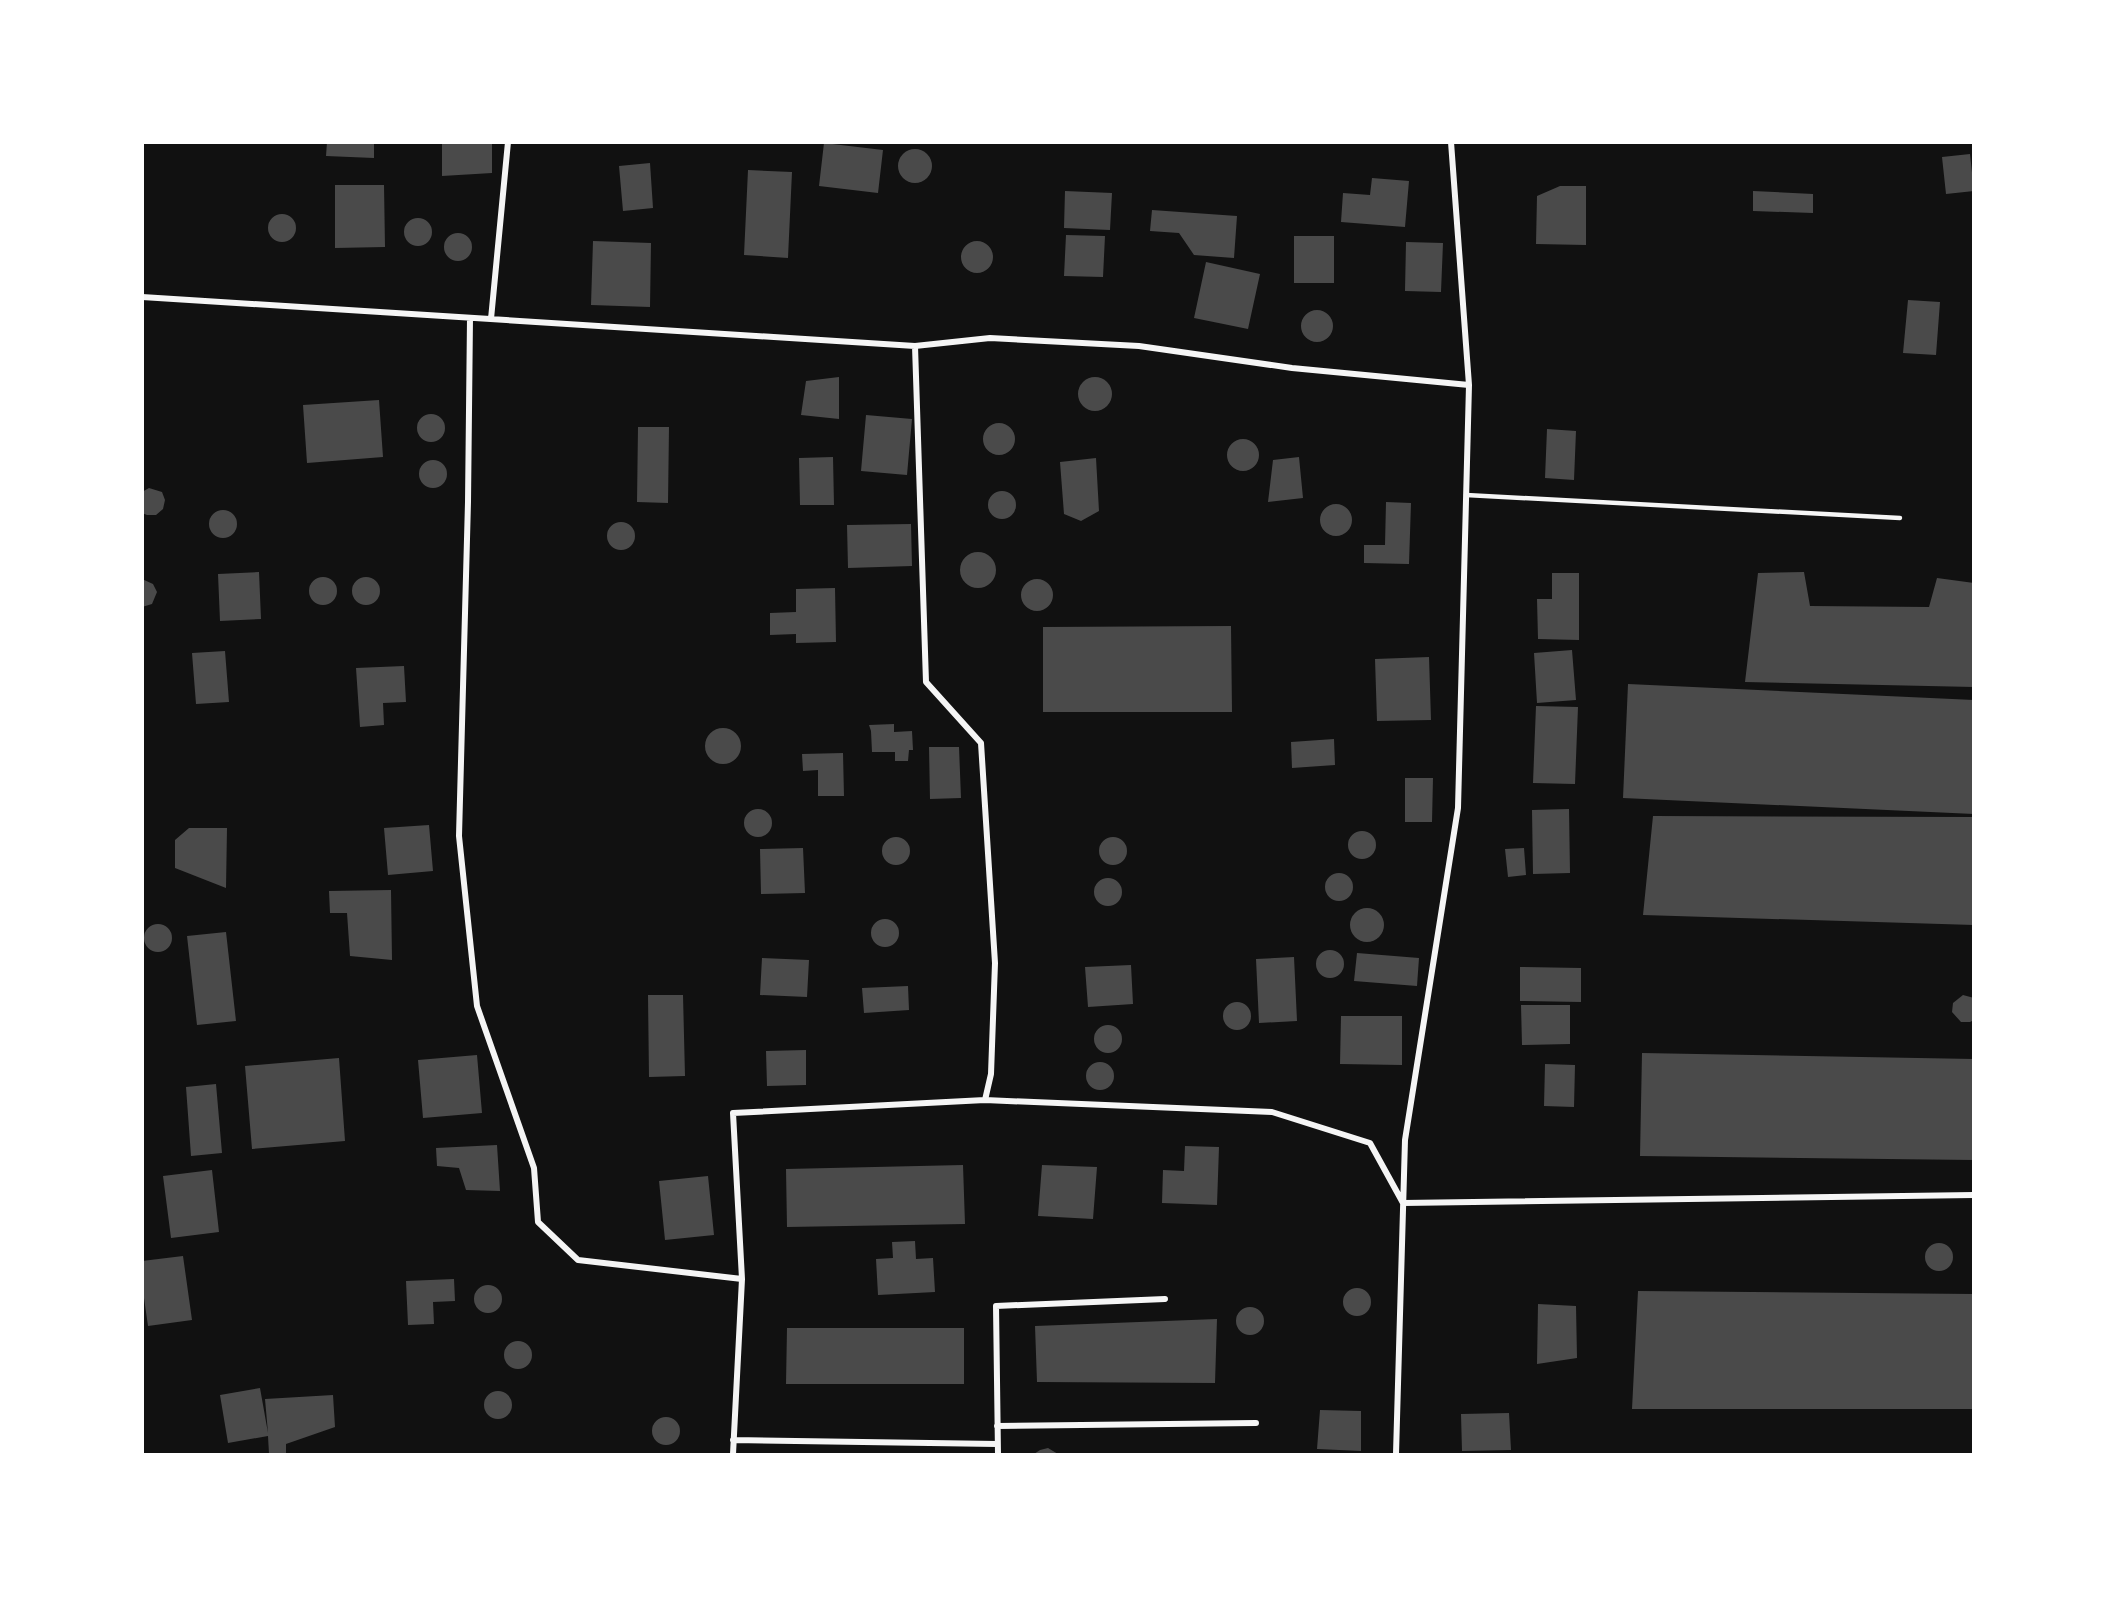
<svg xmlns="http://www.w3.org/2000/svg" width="2116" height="1597" viewBox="0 0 2116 1597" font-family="Helvetica,sans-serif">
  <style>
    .building { fill: #4a4a4a }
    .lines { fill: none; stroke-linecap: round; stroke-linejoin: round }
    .service { stroke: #f5f5f5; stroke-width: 4.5 }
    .minor { stroke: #f5f5f5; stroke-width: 6 }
  </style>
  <rect width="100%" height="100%" fill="#111"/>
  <!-- building -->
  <path class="building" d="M327,142H374V158L326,156Z
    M442,142H492V173L442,176Z
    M824,143L883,150L878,193L819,186Z
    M898 166a17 17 0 1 1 34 0a17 17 0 1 1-34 0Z
    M1970,154L1974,191L1946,194L1942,157Z
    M650,163L653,208L623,211L619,166Z
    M748,170L792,172L788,258L744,255Z
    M1372,178L1409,181L1405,227L1341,222L1343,193L1370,195Z
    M335,185H384L385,247L335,248Z
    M1560,186H1586V245L1536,244L1537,196Z
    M1065,191L1112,193L1110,230L1064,228Z
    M1753,191L1813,194V213L1753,211Z
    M1152,210L1237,216L1234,258L1194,255L1179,233L1150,231Z
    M268 228a14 14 0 1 1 28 0a14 14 0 1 1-28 0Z
    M404 232a14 14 0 1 1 28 0a14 14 0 1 1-28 0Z
    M444 247a14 14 0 1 1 28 0a14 14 0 1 1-28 0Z
    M1066,235L1105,236L1103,277L1064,276Z
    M1294,236H1334V283H1294Z
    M593,241L651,243L650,307L591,305Z
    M961 257a16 16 0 1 1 32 0a16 16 0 1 1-32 0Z
    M1406,242L1443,243L1441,292L1405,291Z
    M1206,262L1260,274L1248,329L1194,318Z
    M1908,300L1940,302L1936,355L1903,353Z
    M1301 326a16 16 0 1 1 32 0a16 16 0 1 1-32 0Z
    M839,377V419L801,415L806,381Z
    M1078 394a17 17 0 1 1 34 0a17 17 0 1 1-34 0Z
    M379,400L383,457L307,463L303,405Z
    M417 428a14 14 0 1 1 28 0a14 14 0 1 1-28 0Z
    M866,415L912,419L907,475L861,471Z
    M983 439a16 16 0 1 1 32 0a16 16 0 1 1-32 0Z
    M638,427H669L668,503L637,502Z
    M1547,429L1576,431L1574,480L1545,478Z
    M1227 455a16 16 0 1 1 32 0a16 16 0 1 1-32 0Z
    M833,457L834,505H800L799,458Z
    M1299,457L1303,498L1268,502L1273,460Z
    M1096,458L1099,511L1081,521L1064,514L1060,462Z
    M419 474a14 14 0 1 1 28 0a14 14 0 1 1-28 0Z
    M149,488L162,492L165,500L163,509L156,515H147L142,513V492Z
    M988 505a14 14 0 1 1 28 0a14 14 0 1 1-28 0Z
    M1386,502L1411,503L1409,564L1364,563V545H1385Z
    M1320 520a16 16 0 1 1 32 0a16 16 0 1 1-32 0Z
    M209 524a14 14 0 1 1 28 0a14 14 0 1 1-28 0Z
    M607 536a14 14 0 1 1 28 0a14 14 0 1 1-28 0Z
    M911,524L912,566L848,568L847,525Z
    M960 570a18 18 0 1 1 36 0a18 18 0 1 1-36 0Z
    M259,572L261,619L220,621L218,574Z
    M1804,572L1810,606L1929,607L1937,578L1974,583V687L1745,682L1758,573Z
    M1552,573H1579V640L1538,639L1537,599H1552Z
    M309 591a14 14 0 1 1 28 0a14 14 0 1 1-28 0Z
    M352 591a14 14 0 1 1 28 0a14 14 0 1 1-28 0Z
    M1021 595a16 16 0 1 1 32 0a16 16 0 1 1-32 0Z
    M142,579L153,584L157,592L152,604L142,607Z
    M835,588L836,642L796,643V634L770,635V613L796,612V589Z
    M1231,626L1232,712H1043V627Z
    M1572,650L1576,700L1537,703L1534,653Z
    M225,651L229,702L196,704L192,653Z
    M1429,657L1431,720L1377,721L1375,659Z
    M404,666L406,702L383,703L384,725L360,727L356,668Z
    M1628,684L1974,700V814L1623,798Z
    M1536,706L1578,707L1575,784L1533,783Z
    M894,724V732L912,731L913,750H909L908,761H895V752H872L871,731L869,725Z
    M705 746a18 18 0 1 1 36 0a18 18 0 1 1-36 0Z
    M1334,739L1335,765L1292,768L1291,742Z
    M929,747H959L961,798L930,799Z
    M843,753L844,796H818V770L803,771L802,754Z
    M1405,778H1433L1432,822H1405Z
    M1569,809L1570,873L1533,874L1532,810Z
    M744 823a14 14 0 1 1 28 0a14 14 0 1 1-28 0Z
    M1653,816L1974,817V925L1643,915Z
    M429,825L433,871L388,875L384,828Z
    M189,828H227L226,888L175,868V840Z
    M1348 845a14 14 0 1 1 28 0a14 14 0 1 1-28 0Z
    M882 851a14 14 0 1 1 28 0a14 14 0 1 1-28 0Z
    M1099 851a14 14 0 1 1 28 0a14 14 0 1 1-28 0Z
    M803,848L805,893L761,894L760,849Z
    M1524,848L1526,875L1508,877L1505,849Z
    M1325 887a14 14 0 1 1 28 0a14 14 0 1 1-28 0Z
    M1094 892a14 14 0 1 1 28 0a14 14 0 1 1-28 0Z
    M391,890L392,960L350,956L347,913H330L329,891Z
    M1350 925a17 17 0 1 1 34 0a17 17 0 1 1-34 0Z
    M871 933a14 14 0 1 1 28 0a14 14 0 1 1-28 0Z
    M144 938a14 14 0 1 1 28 0a14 14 0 1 1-28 0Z
    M226,932L236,1021L197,1025L187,936Z
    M1316 964a14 14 0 1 1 28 0a14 14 0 1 1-28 0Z
    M1357,953L1419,958L1417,986L1354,981Z
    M1294,957L1297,1021L1259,1023L1256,959Z
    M762,958L809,960L807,997L760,995Z
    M1131,965L1133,1004L1088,1007L1085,967Z
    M1520,967L1581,968V1002L1520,1001Z
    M908,986L909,1010L864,1013L862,988Z
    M648,995H683L685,1076L649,1077Z
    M1963,995L1974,998V1020L1970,1022H1961L1952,1012L1953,1003Z
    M1223 1016a14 14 0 1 1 28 0a14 14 0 1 1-28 0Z
    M1521,1005H1570V1044L1522,1045Z
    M1341,1016H1402V1065L1340,1064Z
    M1094 1039a14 14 0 1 1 28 0a14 14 0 1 1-28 0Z
    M806,1050V1085L767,1086L766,1051Z
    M1642,1053L1974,1059V1160L1640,1156Z
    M477,1055L482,1113L423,1118L418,1060Z
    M339,1058L345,1141L252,1149L245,1066Z
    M1086 1076a14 14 0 1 1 28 0a14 14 0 1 1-28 0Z
    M1545,1064L1575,1065L1574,1107L1544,1106Z
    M216,1084L222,1153L191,1156L186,1087Z
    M497,1145L500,1191L466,1190L459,1168L437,1166L436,1148Z
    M1185,1146L1219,1147L1217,1205L1162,1203L1163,1170L1184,1171Z
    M963,1165L965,1224L787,1227L786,1169Z
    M1042,1165L1097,1167L1093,1219L1038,1216Z
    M212,1170L219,1232L171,1238L163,1176Z
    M708,1176L714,1235L665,1240L659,1181Z
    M915,1241L916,1259L933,1258L935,1292L878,1295L876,1259L893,1258L892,1242Z
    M1925 1257a14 14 0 1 1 28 0a14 14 0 1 1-28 0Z
    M183,1256L192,1320L148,1326L142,1284V1261Z
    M454,1279L455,1301L433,1302L434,1324L408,1325L406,1281Z
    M474 1299a14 14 0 1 1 28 0a14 14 0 1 1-28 0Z
    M1343 1302a14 14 0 1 1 28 0a14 14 0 1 1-28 0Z
    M1638,1291L1974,1294V1409H1632Z
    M1538,1304L1576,1306L1577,1358L1537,1364Z
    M1236 1321a14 14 0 1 1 28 0a14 14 0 1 1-28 0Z
    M1217,1319L1215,1383L1037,1382L1035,1326Z
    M787,1328H964V1384H786Z
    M504 1355a14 14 0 1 1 28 0a14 14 0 1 1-28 0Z
    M260,1388L268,1433L265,1399L333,1395L335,1427L286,1444V1454H269L268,1436L228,1443L220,1395Z
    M484 1405a14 14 0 1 1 28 0a14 14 0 1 1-28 0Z
    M1320,1410L1361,1411V1451L1317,1449Z
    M1509,1413L1511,1450L1462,1451L1461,1414Z
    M652 1431a14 14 0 1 1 28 0a14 14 0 1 1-28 0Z
    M1048,1448L1058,1454H1034L1040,1450Z"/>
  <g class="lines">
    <!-- service -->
    <path class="service" d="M1466,495L1900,518"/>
    <!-- minor -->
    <path class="minor" d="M142,297L915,346L990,338L1139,346L1292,368L1469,385
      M470,318L468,502L459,836L477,1006L534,1168L538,1222L578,1260L742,1279L733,1454
      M491,319L508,142
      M915,346L926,682L981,743L995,963L991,1074L985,1100L1272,1112L1370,1143L1403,1203L1974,1195
      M742,1279L733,1113L985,1100
      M997,1426L1256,1423
      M733,1440L997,1444
      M998,1454L996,1306L1165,1299
      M1396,1454L1405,1140L1458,808L1469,385L1451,142"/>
  </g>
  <!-- border -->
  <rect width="2116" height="1597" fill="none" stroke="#ffffff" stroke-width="288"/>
</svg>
